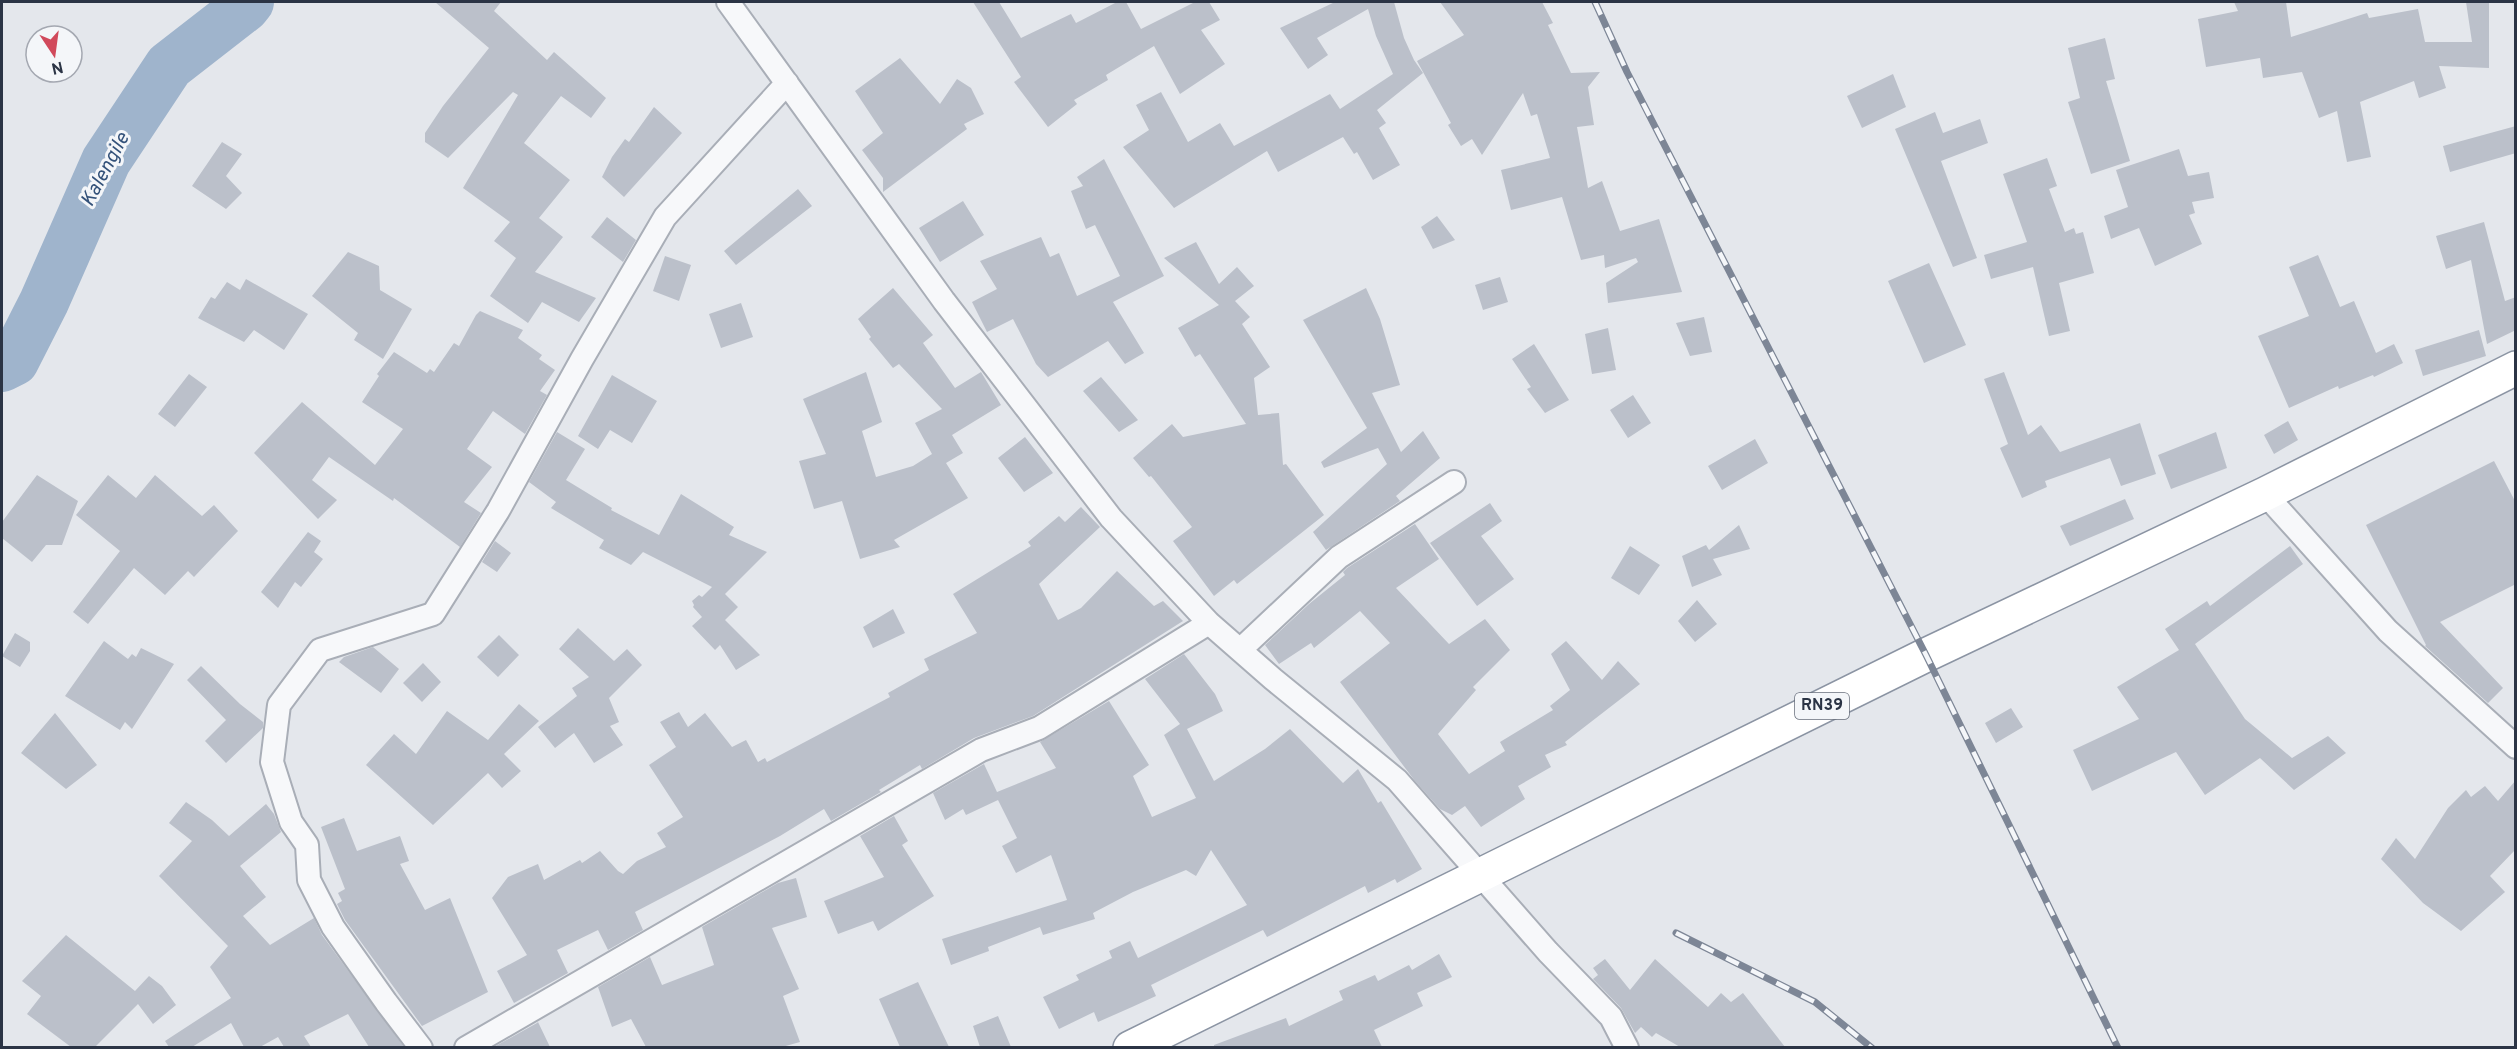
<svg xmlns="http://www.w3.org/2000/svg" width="2517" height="1049" viewBox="0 0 2517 1049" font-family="Overpass,sans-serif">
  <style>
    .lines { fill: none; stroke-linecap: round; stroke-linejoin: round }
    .river { stroke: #9fb4cc; stroke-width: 50 }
    .building { fill: #bbc0ca }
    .street-casing { stroke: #a9aeb7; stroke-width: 26 }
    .highway-casing { stroke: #8b94a3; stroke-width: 36 }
    .street { stroke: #f7f8fa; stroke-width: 22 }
    .highway { stroke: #fff; stroke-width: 33 }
    .rail-casing { stroke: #7d8696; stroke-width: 7 }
    .rail { stroke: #f4f6f9; stroke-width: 4.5; stroke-dasharray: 14; stroke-linecap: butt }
    .labels { text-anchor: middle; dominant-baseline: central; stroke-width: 6; stroke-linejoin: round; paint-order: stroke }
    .shield { fill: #f4f6f9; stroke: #676e7b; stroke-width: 1.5 }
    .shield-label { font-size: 16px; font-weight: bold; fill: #2b3445 }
    .water-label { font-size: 20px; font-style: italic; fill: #34527a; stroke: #f4f6f9 }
  </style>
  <rect width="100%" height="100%" fill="#e4e7ec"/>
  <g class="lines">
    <!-- river -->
    <path class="river" d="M2,367L14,361L44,302L106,161L169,66L245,7L249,2"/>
  </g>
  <!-- building -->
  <path class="building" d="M435,2H501L494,11L547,60L554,52L606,98L591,118L561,96L524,143L570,180L539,218L563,237L535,272L596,298L579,322L542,302L528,323L490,296L516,258L494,241L510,222L463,188L518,95L513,92L448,158L425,142V133L443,106L489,48Z
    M973,2H999L1021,38L1071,14L1076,23L1117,2H1126L1141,29L1195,2H1209L1220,20L1201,30L1225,64L1180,94L1154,46L1106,75L1108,80L1074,100L1077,104L1048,127L1014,82L1021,77Z
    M1335,2H1394L1404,38L1414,60L1423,73L1377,110L1386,123L1379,128L1400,165L1373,180L1357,152L1354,154L1343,137L1278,172L1267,151L1174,208L1123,147L1149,130L1136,105L1161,92L1188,142L1220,123L1234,146L1330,94L1340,109L1393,74L1376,36L1368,9L1317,38L1328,55L1308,69L1280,28Z
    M1440,2H1542L1553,23L1548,25L1571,73L1600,72L1588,87L1594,125L1577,127L1588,188L1602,181L1620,231L1659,219L1682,292L1608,303L1606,283L1638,262L1636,258L1605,268L1604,255L1581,260L1562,197L1511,210L1501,170L1550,158L1537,114L1531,116L1523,93L1482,155L1472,139L1461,146L1448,125L1451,123L1417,61L1464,35Z
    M2234,2H2286L2291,37L2367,13L2369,18L2418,9L2425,42H2472L2466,2H2489V68L2439,66L2446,88L2419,98L2414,81L2360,102L2371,157L2347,162L2337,111L2319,118L2302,72L2263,78L2260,58L2206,67L2198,19L2238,11Z
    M2105,38L2115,79L2106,81L2130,161L2091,174L2068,102L2080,98L2068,48Z
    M900,58L940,104L957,79L971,88L984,114L964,124L967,129L883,192V178L862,150L883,133L855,91Z
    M1893,74L1906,107L1862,128L1847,96Z
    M654,107L682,133L624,197L602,177L612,157L625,139L629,142Z
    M1935,112L1943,133L1980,119L1988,143L1941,161L1977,258L1953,267L1895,129Z
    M2516,126V153L2450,172L2443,146Z
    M222,142L242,154L226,176L242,193L226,209L192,186Z
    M2179,149L2188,176L2209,172L2214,198L2192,202L2195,213L2189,215L2202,244L2155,266L2139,228L2111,239L2104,216L2128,207L2116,170Z
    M2047,158L2057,186L2049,189L2065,232L2074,228L2076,234L2083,232L2094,273L2059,283L2070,331L2049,336L2033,267L1991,279L1984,255L2027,242L2003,174Z
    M1104,159L1164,276L1113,302L1144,353L1125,364L1108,341L1048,377L1036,364L1013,319L987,332L972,302L997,289L980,261L1041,237L1050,257L1059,253L1077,296L1120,276L1095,225L1086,229L1071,191L1083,186L1077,177Z
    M798,189L812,206L736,265L724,251Z
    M963,201L984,235L940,262L919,228Z
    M1437,216L1455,240L1433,249L1421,227Z
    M607,217L636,240L623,262L591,237Z
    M2484,222L2505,301L2516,297V330L2487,344L2471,260L2446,269L2436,236Z
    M1196,242L1219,284L1237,267L1254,286L1235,301L1250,317L1242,324L1270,367L1254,378L1258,415L1279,413L1283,465L1286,464L1324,515L1237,584L1234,580L1214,596L1173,541L1192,527L1151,476L1149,477L1133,458L1172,424L1183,437L1246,424L1200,354L1195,357L1178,328L1219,305L1164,258Z
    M348,252L379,266L380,290L412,309L383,359L354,340L358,333L312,296Z
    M2318,255L2340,307L2354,301L2376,353L2394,344L2403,363L2374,377L2373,375L2339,389L2338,386L2289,408L2258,336L2309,316L2289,267Z
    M665,256L691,265L679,301L653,291Z
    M1929,263L1966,345L1924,363L1888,281Z
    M1500,277L1508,302L1483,310L1475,285Z
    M246,279L308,314L284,350L254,330L244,342L198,318L211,297L215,299L227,282L240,290Z
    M893,288L933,335L923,343L955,388L981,372L1001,405L952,435L963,453L946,463L968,498L894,540L900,547L860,559L842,501L814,509L799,461L826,454L803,399L866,372L882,422L862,431L876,477L913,466L932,454L915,423L942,409L899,364L893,368L869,339L871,337L858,319Z
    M1366,288L1380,319L1400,385L1372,393L1401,452L1423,431L1440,458L1396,496L1400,501L1326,550L1313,532L1387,464L1378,448L1324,468L1321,462L1367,428L1303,320Z
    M741,303L753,337L721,348L709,314Z
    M480,311L523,330L518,338L542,355L539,359L555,370L540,391L547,395L525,434L493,411L467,449L492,467L464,502L481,513L460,547L394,498L393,501L329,457L312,480L337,500L318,519L254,453L302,402L375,465L403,429L362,402L379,376L377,374L394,352L427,373L430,369L434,372L454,343L459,346L476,315Z
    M1704,317L1712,352L1690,356L1676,323Z
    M1608,328L1616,370L1592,374L1585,334Z
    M2479,330L2486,356L2423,376L2415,350Z
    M1534,344L1569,400L1545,413L1527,389L1531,387L1512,359Z
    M2004,372L2028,435L2041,425L2060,452L2140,423L2156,474L2121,486L2110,458L2045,481L2047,487L2022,498L2000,448L2008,444L1984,379Z
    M189,374L207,387L175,427L158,414Z
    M612,375L657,401L632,443L610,430L598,449L578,436Z
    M1101,377L1138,420L1119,432L1083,391Z
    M1633,395L1651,423L1628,438L1610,410Z
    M2288,421L2298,440L2274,454L2264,435Z
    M557,432L585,449L566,480L612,508L611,510L659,535L681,494L734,527L729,535L767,552L725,594L738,607L725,620L760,655L736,670L720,645L715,650L692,626L702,617L693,607L694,605L692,601L699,595L702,597L712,587L643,552L631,565L599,548L604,540L551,508L556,502L529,482Z
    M2216,432L2227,468L2171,489L2158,455Z
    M1025,437L1053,473L1024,492L998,458Z
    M1755,439L1768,463L1722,490L1708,466Z
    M2494,461L2516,503V584L2440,622L2503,688L2488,703L2425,646L2426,645L2366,525Z
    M37,475L78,501L62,545H46L32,562L2,538V522Z
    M108,475L136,498L155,475L202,516L214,505L238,531L194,577L188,571L165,595L134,568L88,624L73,612L120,551L76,515Z
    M2125,499L2134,519L2070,546L2060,526Z
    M1490,503L1502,521L1481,536L1514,579L1477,606L1430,543Z
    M1081,507L1100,527L1039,584L1058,620L1081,608L1117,571L1154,606L1163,601L1183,621L1033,716L974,738L922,769L920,765L879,790L881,792L831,821L824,809L780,836L635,912L643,930L608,950L598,930L557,950L568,973L514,1003L497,971L527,955L492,898L508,877L538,864L544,880L580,860L582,863L600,851L618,871L623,874L637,861L666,847L657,833L683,817L649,765L676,747L660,722L679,712L688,727L705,713L732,747L746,740L758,762L765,758L767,762L890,697L888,693L929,670L924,659L977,633L953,594L1031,546L1028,542L1059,516L1065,522Z
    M1415,524L1439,559L1396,588L1449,644L1485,619L1510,650L1473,687L1476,690L1438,734L1469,774L1505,751L1500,742L1553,710L1550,706L1570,690L1551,654L1566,641L1602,680L1618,661L1640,684L1565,742L1567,745L1545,755L1551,767L1518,786L1525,799L1481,827L1465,806L1452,815L1440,809L1415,781L1340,682L1390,643L1360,611L1314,648L1311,643L1279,664L1265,645L1309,604L1345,575L1343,572L1347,568Z
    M1739,525L1750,549L1713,559L1722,575L1692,587L1682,556L1706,545L1709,550Z
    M308,532L321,541L314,552L323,559L301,587L295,582L278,608L261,592Z
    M495,541L511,553L497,572L482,562Z
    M1630,546L1660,565L1639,595L1611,578Z
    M2290,546L2303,564L2195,644L2245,719L2292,758L2328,736L2346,753L2294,790L2260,758L2205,795L2176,752L2092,791L2073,750L2139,719L2117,687L2179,650L2165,629L2207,601L2210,606Z
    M1697,600L1717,624L1695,642L1678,621Z
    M893,609L905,633L873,648L863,627Z
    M578,628L614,661L627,649L642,665L609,698L619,722L610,726L623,745L594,763L574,733L555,748L538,727L577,696L572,688L589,677L559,649Z
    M15,633L30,642V651L20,667L2,656Z
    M499,635L519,655L498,677L477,657Z
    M104,641L128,659L132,654L136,657L141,648L174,664L132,729L125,722L120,730L65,696Z
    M373,647L399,669L381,693L339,662L344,657Z
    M1184,654L1215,694L1223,711L1187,729L1214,781L1265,749L1290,729L1343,783L1358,769L1378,803L1381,801L1422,869L1397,883L1395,879L1368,893L1365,886L1267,937L1263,930L1151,985L1156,996L1132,1007L1098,1022L1094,1012L1059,1029L1043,997L1079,980L1076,975L1112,958L1109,951L1130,941L1138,958L1247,905L1211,850L1196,876L1186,870L1133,892L1093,913L1095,919L1043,935L1040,927L988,947L989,951L951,965L942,939L1067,900L1051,855L1016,873L1002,846L1017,838L998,800L966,815L963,809L945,820L933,793L984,764L997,792L1056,768L1040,742L1109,701L1149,765L1133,776L1152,817L1196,798L1164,735L1180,724L1145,679Z
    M423,663L441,682L422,702L403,683Z
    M201,666L240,704L263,722V728L226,763L205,741L226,720L187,680Z
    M519,704L539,721L504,754L521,771L502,788L488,773L433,825L366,765L394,734L416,754L447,711L488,740Z
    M2011,708L2023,727L1996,743L1985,723Z
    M55,713L97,765L66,789L21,753Z
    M2516,780V849L2490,876L2505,892L2461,931L2423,903L2381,859L2396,838L2415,859L2448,808L2466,790L2471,797L2485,786L2498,801Z
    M186,802L212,820L229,836L266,804L274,814L281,832L240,866L266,897L243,916L270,945L314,918L322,935L404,1047H369L348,1014L304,1036L311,1047H284L278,1037L260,1047H244L231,1023L192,1047H169L165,1041L231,998L210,967L228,946L159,876L192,841L169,823Z
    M894,816L908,841L902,845L934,896L878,931L873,921L838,934L824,901L884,877L860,836Z
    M344,818L357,851L400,836L409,861L400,864L425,910L450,898L488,992L422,1026L345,920L337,904L342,901L338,893L345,889L321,827Z
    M796,878L807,917L772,928L799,989L783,996L800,1042L782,1047H646L631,1019L612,1027L598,987L650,957L662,985L714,965L702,927L778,883Z
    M66,935L135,991L149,976L162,986L176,1005L153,1024L138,1004L95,1047H71L27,1014L41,996L22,981Z
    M1439,954L1452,977L1417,993L1423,1006L1374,1030L1382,1047H1214V1045L1286,1018L1289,1026L1343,1000L1339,991L1375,975L1378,981L1409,965L1412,970Z
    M1605,959L1630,990L1655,959L1708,1007L1721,993L1731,1002L1743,993L1785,1047H1680L1656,1033L1652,1037L1641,1027L1635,1033L1621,1008L1593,979L1598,975L1593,968Z
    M918,982L949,1047H900L879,999Z
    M998,1016L1011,1047H980L973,1026Z
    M538,1022L550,1047H494L537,1023Z"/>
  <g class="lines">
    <defs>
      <path id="street" d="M728,2L944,301L1111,518L1209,623L1273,679L1397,780L1548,952L1611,1017L1627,1048
        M2265,494L2388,631L2516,747
        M1240,650L1339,557L1454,482
        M421,1048L386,1002L333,927L309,880L307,845L291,822L272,762L279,705L320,650L433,614L498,511L582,359L665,217L787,83
        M466,1048L981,750L1039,728L1209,623"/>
      <path id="highway" d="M1130,1048L1926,655L2265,494L2516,368"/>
    </defs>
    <!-- street casing -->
    <use href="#street" class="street-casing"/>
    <!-- highway casing -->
    <use href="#highway" class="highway-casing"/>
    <!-- street -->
    <use href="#street" class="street"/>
    <!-- highway -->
    <use href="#highway" class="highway"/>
    <defs>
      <path id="rail" d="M1595,2L1627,72L1926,655L2118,1048
        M1676,933L1815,1002L1872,1048"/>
    </defs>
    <!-- rail casing -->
    <use href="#rail" class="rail-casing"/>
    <!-- rail -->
    <use href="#rail" class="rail"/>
  </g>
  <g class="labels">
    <!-- shield labels -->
    <rect class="shield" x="1795" y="693" width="54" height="26" rx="4.5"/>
    <g class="shield-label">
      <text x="1822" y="706">RN39</text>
    </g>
    <!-- water labels -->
    <g class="water-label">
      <text transform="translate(106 170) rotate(-62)">Kalengile</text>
    </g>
  </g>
  <!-- border -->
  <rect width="2517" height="1049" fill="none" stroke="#2b3445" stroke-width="6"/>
  <!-- north arrow -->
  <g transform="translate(54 54) rotate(167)"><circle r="28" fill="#f4f6f9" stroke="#a4a8b1" stroke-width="1.5"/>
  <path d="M0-4.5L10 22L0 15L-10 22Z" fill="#d1495b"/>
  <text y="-9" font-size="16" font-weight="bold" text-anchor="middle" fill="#2b3445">N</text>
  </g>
</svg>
